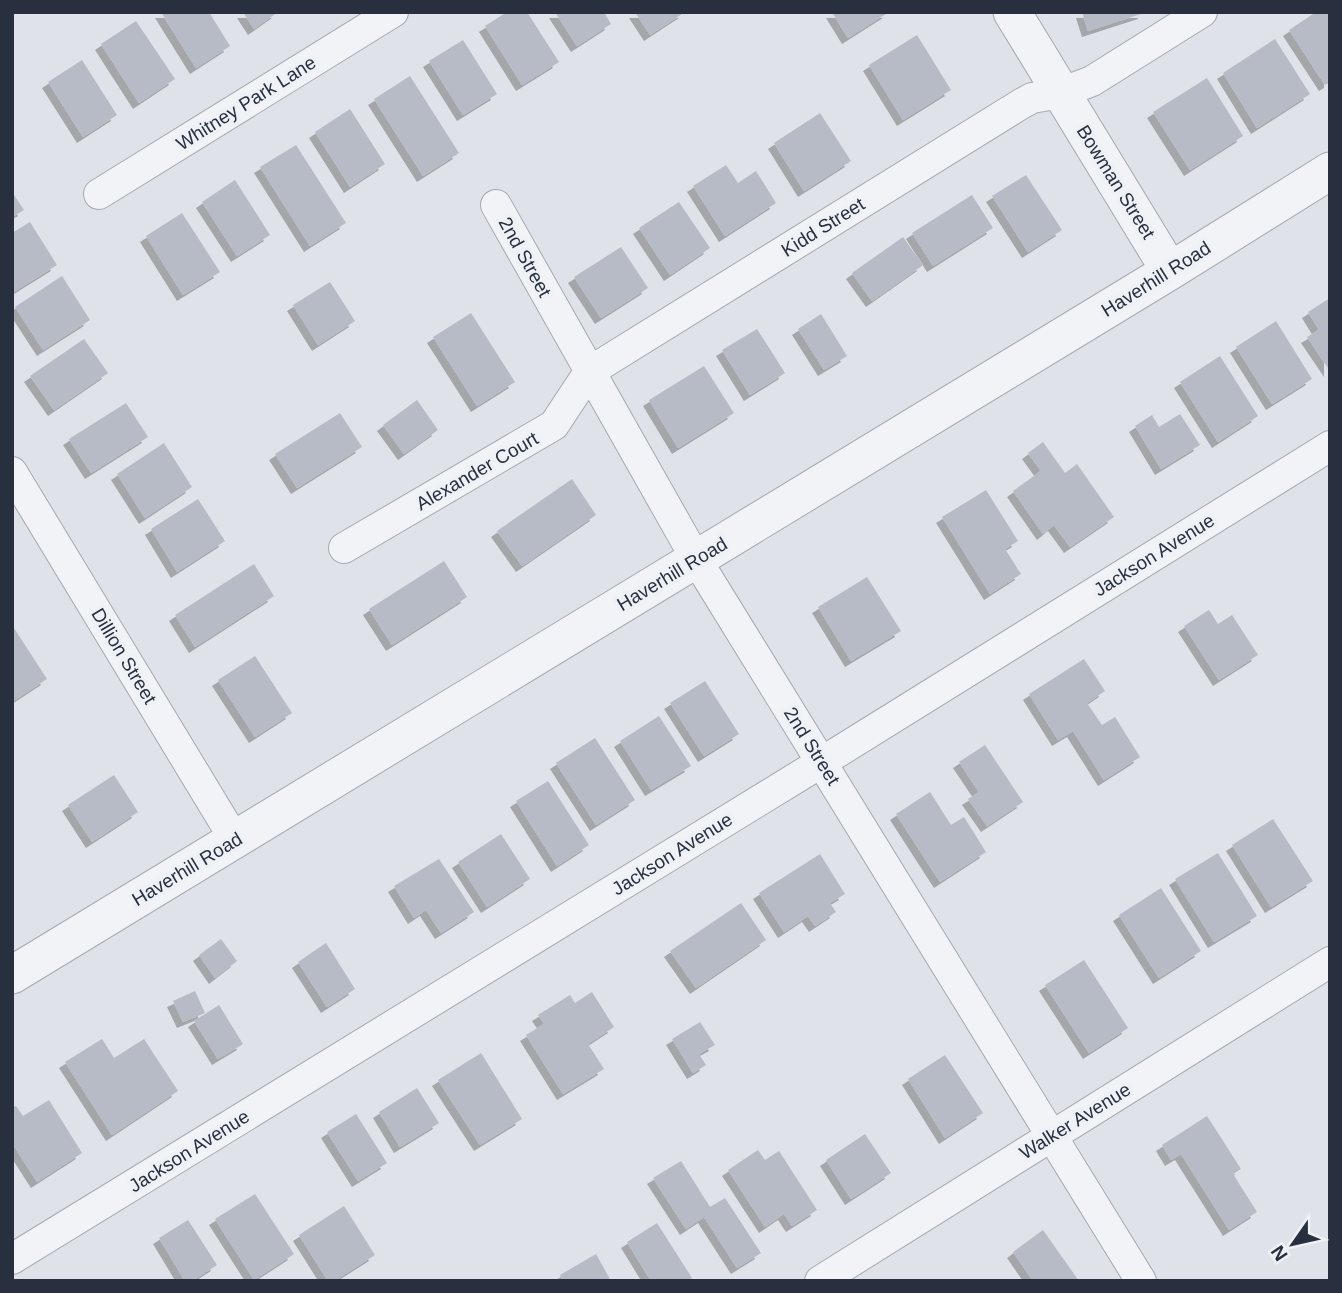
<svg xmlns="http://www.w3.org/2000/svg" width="1342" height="1293" viewBox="0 0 1342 1293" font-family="Arial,sans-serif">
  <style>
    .building { fill: #b6bbc5; filter: url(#shadow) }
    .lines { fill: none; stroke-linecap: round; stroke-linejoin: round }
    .minor-casing { stroke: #a4a9b2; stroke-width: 32 }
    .tertiary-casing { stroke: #a4a9b2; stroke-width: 39 }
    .minor { stroke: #f2f3f6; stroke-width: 30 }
    .tertiary { stroke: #f2f3f6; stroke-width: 37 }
    .labels { text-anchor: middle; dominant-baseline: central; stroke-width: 7; stroke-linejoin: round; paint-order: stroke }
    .street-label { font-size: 19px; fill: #28303f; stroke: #eef1f6 }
  </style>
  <defs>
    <filter id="shadow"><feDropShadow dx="-6" dy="6" stdDeviation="0" flood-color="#0004"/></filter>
  </defs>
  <rect width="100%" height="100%" fill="#dfe2e8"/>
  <!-- building -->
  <path class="building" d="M161,12H209L230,46L196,68Z
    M243,12H278L254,29Z
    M507,12H527L559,62L522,85L485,26Z
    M555,12H604L611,24L577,46Z
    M635,12H685L650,35Z
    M832,12H889L848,38Z
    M1082,12H1144V13L1088,31Z
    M1316,12H1330V82L1325,85L1289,30Z
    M136,21L175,79L139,103L101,44Z
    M917,35L951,90L903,120L869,65Z
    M1275,39L1310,94L1257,128L1223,73Z
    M463,40L497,94L463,115L429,61Z
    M82,60L117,115L83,137L48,82Z
    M410,76L459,153L423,176L374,99Z
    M1207,78L1243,136L1190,170L1153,112Z
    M350,109L385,164L350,187L315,132Z
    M820,113L851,161L804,191L774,143Z
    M296,145L346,223L310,246L260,167Z
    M726,165L738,183L756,171L776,203L725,236L693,186Z
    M1026,175L1062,230L1028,252L992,196Z
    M235,180L270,235L237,256L202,202Z
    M12,192L24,210L12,217Z
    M972,195L993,228L933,266L912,233Z
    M679,202L710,248L670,275L639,228Z
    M182,213L220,272L183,295L146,236Z
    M30,222L57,265L12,293V233Z
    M903,237L923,265L872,301L852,273Z
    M621,247L648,288L601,318L574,277Z
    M62,276L90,320L43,350L15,307Z
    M330,282L355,321L318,345L293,305Z
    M1330,298V371L1307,337L1319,330L1308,312Z
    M471,313L515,382L477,406L433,337Z
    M821,314L847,356L824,370L798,329Z
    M1276,321L1312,379L1272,404L1236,347Z
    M757,329L785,373L750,395L722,350Z
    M84,339L108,373L54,410L30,376Z
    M1220,356L1258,416L1218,442L1180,382Z
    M704,366L734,413L678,448L649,400Z
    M417,400L438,430L404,454L383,425Z
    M126,403L148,437L91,473L69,439Z
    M340,413L362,447L297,488L275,454Z
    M1180,414L1200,445L1161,469L1135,426L1152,415L1159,427Z
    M1043,442L1065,473L1077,464L1114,517L1070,547L1054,525L1043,534L1013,491L1041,471L1028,453Z
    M164,443L192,487L145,518L117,474Z
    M572,479L596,515L522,566L497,531Z
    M986,490L1018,541L1005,549L1021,574L990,594L942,517Z
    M198,499L225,541L177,572L151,529Z
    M444,561L467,597L392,645L369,609Z
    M254,564L274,596L195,647L175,615Z
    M867,577L901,631L851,661L818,607Z
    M1209,610L1218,624L1232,615L1258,655L1219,680L1184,626Z
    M12,625L47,679L12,702Z
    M255,656L292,713L255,737L218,680Z
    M1084,659L1105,691L1087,703L1102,725L1115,717L1140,757L1104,780L1073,731L1058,740L1029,694Z
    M705,681L739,734L704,756L670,703Z
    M659,716L691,766L651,790L620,741Z
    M595,738L635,800L596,825L556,763Z
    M985,745L1023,802L987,826L968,799L979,792L959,762Z
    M114,775L138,812L92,842L68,805Z
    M548,781L589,845L557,866L516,801Z
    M930,792L951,825L964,817L986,852L940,882L896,814Z
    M1273,819L1313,881L1271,907L1232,845Z
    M501,834L530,879L487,907L458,862Z
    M1218,853L1257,916L1214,942L1175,879Z
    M820,854L845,894L830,903L836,912L815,926L808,916L784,932L759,893Z
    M439,859L474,912L441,933L426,910L414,918L394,886Z
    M1161,888L1201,951L1159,978L1119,915Z
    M741,903L766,940L696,988L670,951Z
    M221,939L237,961L215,978L199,955Z
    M326,943L355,989L327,1007L298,962Z
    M1084,960L1128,1028L1089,1053L1045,985Z
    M195,991L205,1013L183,1022L173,1001Z
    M592,992L614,1027L588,1044L604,1069L563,1094L526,1035L544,1024L538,1015L570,995L575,1003Z
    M219,1005L243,1044L218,1059L194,1021Z
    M700,1022L715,1045L699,1054L706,1065L693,1073L672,1039Z
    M102,1039L114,1058L144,1039L178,1091L112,1135L65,1062Z
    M481,1053L522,1119L480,1145L438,1080Z
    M945,1055L983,1113L945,1138L908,1079Z
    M417,1088L439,1123L400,1147L379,1112Z
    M49,1100L82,1153L37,1182L12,1143V1108L16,1106L23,1116Z
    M356,1114L387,1163L358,1181L327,1132Z
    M1207,1116L1241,1169L1233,1174L1257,1212L1229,1230L1181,1154L1171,1160L1162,1145Z
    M865,1134L891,1173L851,1199L826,1160Z
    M758,1150L765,1160L779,1151L817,1210L792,1226L784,1214L765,1227L728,1170Z
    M681,1161L710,1207L725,1198L761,1253L737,1268L704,1217L686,1229L653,1178Z
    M255,1194L294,1254L254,1280L215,1219Z
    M344,1206L375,1255L334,1281H328L299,1235Z
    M188,1220L217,1265L192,1281H185L159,1238Z
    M657,1223L692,1278L688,1281H651L627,1242Z
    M1043,1230L1079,1281H1033L1013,1252Z
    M596,1254L611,1281H563L560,1275Z"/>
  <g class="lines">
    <defs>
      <path id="minor" d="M99,194L393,12
        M496,205L696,559L1141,1281
        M12,472L235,840
        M344,548L554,425L589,372L1021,104L1032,98L1061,93L1092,81L1202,12
        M12,1259L822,762L1330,446
        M820,1281L1330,962"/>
      <path id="tertiary" d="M1012,12L1170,271
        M12,975L1170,271L1330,171"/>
    </defs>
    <!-- minor casing -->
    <use href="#minor" class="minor-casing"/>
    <!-- tertiary casing -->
    <use href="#tertiary" class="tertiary-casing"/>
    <!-- minor -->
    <use href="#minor" class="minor"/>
    <!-- tertiary -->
    <use href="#tertiary" class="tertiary"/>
  </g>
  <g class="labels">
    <!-- street labels -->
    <g class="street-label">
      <text transform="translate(246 103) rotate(-32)">Whitney Park Lane</text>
      <text transform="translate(1116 182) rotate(58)">Bowman Street</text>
      <text transform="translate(823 227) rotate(-32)">Kidd Street</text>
      <text transform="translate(525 257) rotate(61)">2nd Street</text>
      <text transform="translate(1156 279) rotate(-32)">Haverhill Road</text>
      <text transform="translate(477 471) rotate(-30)">Alexander Court</text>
      <text transform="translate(1154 555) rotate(-32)">Jackson Avenue</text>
      <text transform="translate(672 574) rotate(-31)">Haverhill Road</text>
      <text transform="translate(124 656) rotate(59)">Dillion Street</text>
      <text transform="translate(812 746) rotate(58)">2nd Street</text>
      <text transform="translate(672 854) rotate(-32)">Jackson Avenue</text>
      <text transform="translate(187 869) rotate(-31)">Haverhill Road</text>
      <text transform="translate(1075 1121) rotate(-32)">Walker Avenue</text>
      <text transform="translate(189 1151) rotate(-32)">Jackson Avenue</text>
    </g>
  </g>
  <!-- border -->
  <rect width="1342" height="1293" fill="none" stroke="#28303f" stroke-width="28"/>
  <!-- north arrow -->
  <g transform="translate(1293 1244) rotate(236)" stroke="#eef1f6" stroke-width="5" paint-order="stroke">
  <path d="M0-5L12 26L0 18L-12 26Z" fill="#28303f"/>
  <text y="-10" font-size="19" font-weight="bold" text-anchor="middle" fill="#28303f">N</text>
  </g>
</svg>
